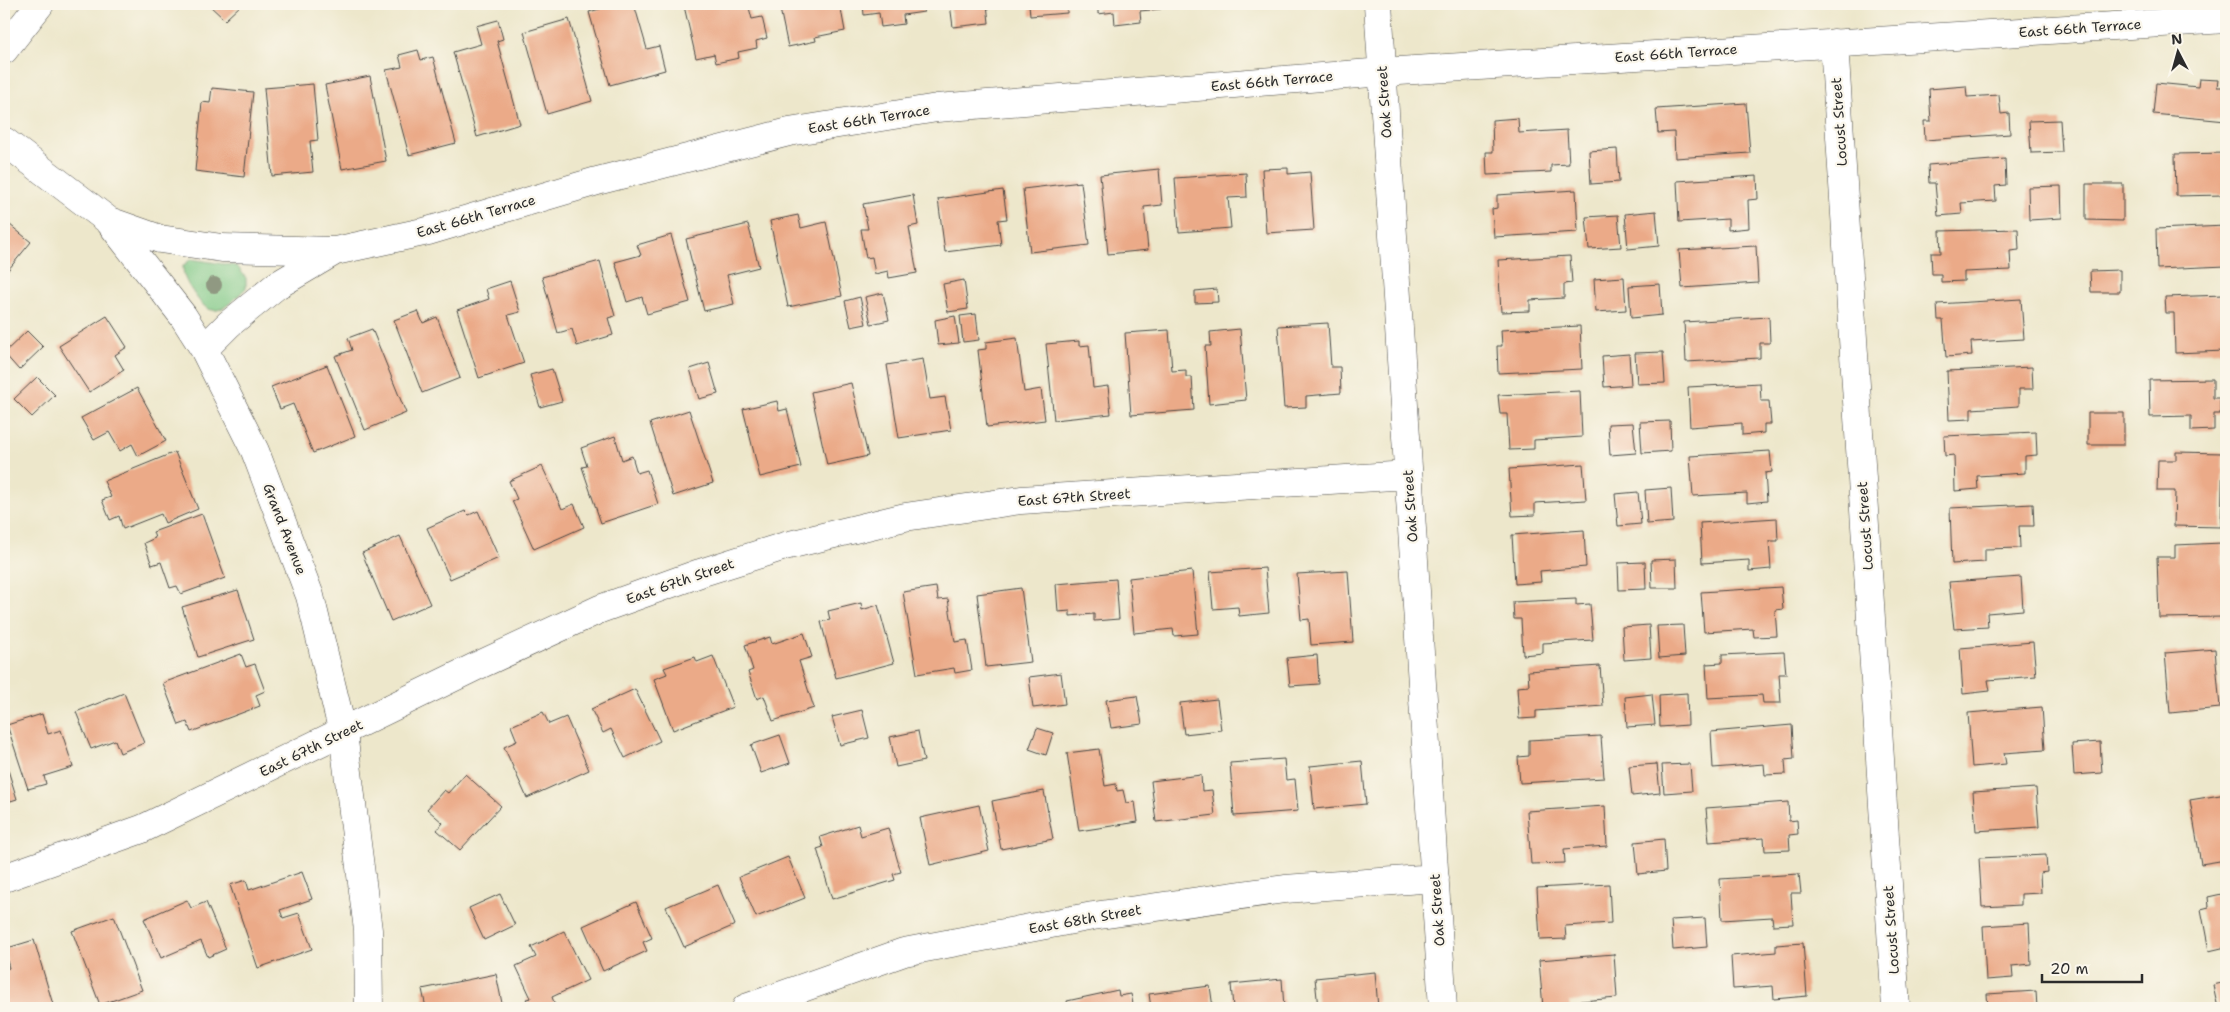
<svg xmlns="http://www.w3.org/2000/svg" width="2230" height="1012" viewBox="0 0 2230 1012" font-family="'Shantell Sans',sans-serif">
  <style>
    .green { fill: #7ec784; stroke: #547958 }
    .building { fill: #ebaa88 }
    .lines { fill: none; stroke-linecap: round; stroke-linejoin: round }
    .minor-casing { stroke: #484743; stroke-width: 29 }
    .minor { stroke: #fff; stroke-width: 28 }
    .tree { fill: #909982 }
    .labels { text-anchor: middle; dominant-baseline: central; stroke-width: 4.5; stroke-linejoin: round; paint-order: stroke }
    .street-label { font-size: 14px; fill: #2b2b2b; stroke: #fbf7ec }
  </style>
  <rect width="100%" height="100%" fill="#fbf7ec"/>
  <filter id="ink" filterUnits="userSpaceOnUse"><feTurbulence type="fractalNoise" baseFrequency=".02" numOctaves="2"/><feDisplacementMap in="SourceGraphic" scale="10" xChannelSelector="R" yChannelSelector="G"/><feConvolveMatrix kernelMatrix="1 2 1 2 8 2 1 2 1" color-interpolation-filters="sRGB"/></filter>
  <filter id="wash" filterUnits="userSpaceOnUse"><feTurbulence type="fractalNoise" baseFrequency=".0096" numOctaves="4" result="noise"/><feDisplacementMap in="SourceGraphic" scale="20" xChannelSelector="R" yChannelSelector="G"/><feGaussianBlur stdDeviation="1.12" result="paint"/><feColorMatrix in="noise" values="0 0 0 0 0 0 0 0 0 0 0 0 0 0 0 0 0 1.4 0 .05"/><feComposite in="paint" operator="in"/></filter>
  <g filter="url(#wash)">
    <rect width="100%" height="100%" fill="#ede7cb"/>
    <!-- green -->
    <path class="green" d="M191,259L237,266L246,278V288C227,306 214,324 195,295C188,285 183,278 183,266Z"/>
    <g id="blocks">
      <!-- building -->
      <path class="building" d="M208,4H242L225,20Z
        M617,4H634L647,49L659,46L665,70L610,85L589,12Z
        M693,4H748L752,19L762,17L767,38L756,41L757,48L738,52L739,58L716,63L714,54L696,58L684,6Z
        M779,4H828L829,7L840,4L845,31L815,37L816,41L788,47Z
        M863,4H923L924,12L903,15L904,24L881,27L879,13L864,15Z
        M950,4H987L989,23L953,27Z
        M1029,4H1067V13L1030,16Z
        M1098,4H1160L1161,9L1140,11L1141,22L1115,25L1114,12L1098,14Z
        M569,19L592,101L547,114L524,32Z
        M498,20L503,39L497,41L520,124L477,137L453,52L481,44L476,26Z
        M418,50L421,60L433,57L456,143L409,155L386,70L402,67L399,55Z
        M370,76L386,161L342,169L325,85Z
        M2199,79L2218,80L2217,87H2226V121L2153,114L2156,83L2198,87Z
        M313,84L318,140L310,141L313,172L272,176L264,88Z
        M1966,86L1967,97L1999,95L2001,114L2009,113L2010,134L1925,140L1924,121H1931L1929,89Z
        M212,88L253,92L244,177L195,171L202,102L210,103Z
        M1746,103L1750,153L1675,158L1674,132L1658,133L1656,109Z
        M1518,118L1519,133L1567,130L1569,164L1551,165V172L1487,175L1486,152H1493L1492,120Z
        M2060,120L2062,152L2031,153L2029,121Z
        M1617,149L1619,182L1591,184L1589,151Z
        M2226,153V205L2224,195L2176,196L2175,154Z
        M2005,159L2006,185L1995,186L1996,201L1961,203L1962,214L1938,216L1935,183H1929L1928,165Z
        M1288,168V174L1310,172L1314,230L1266,233L1262,169Z
        M1159,169L1162,205L1144,207L1148,250L1108,254L1100,175Z
        M1246,173L1247,197L1228,198L1231,228L1179,232L1175,178Z
        M1757,176L1758,199L1748,200L1749,228L1728,230V219L1679,222L1677,181Z
        M1081,182L1089,245L1030,252L1023,189Z
        M2086,184H2123V221L2086,220Z
        M2061,186L2062,218L2029,220L2028,187Z
        M1003,190L1007,219L998,220L1001,245L945,252L938,199Z
        M1576,190L1578,232L1494,237L1492,209L1497,208V195Z
        M913,195L918,225L909,227L917,273L889,278L888,271L875,274L872,257L866,258L861,229H868L863,204Z
        M1656,211L1659,246L1628,249L1625,214Z
        M798,215L801,228L826,222L842,296L788,307L770,221Z
        M1618,215L1621,247L1589,249L1586,217Z
        M4,220L31,242L4,275Z
        M748,224L759,267L727,275L734,304L704,311L686,239Z
        M2226,226V266L2157,269L2156,229Z
        M2018,229L2019,250L2010,251L2011,270L1964,272V281L1941,282V274H1932L1931,253H1941L1940,231Z
        M671,235L690,302L647,314L642,297L627,302L615,262L641,255L637,245Z
        M1756,246L1758,283L1682,288L1679,250Z
        M1570,256L1572,283L1564,284V298L1530,300V311L1501,312L1498,260Z
        M600,261L615,316L608,318L613,335L577,346L572,329L558,333L542,277Z
        M2120,270V292H2091L2090,271Z
        M1624,277L1626,310L1596,312L1594,279Z
        M964,280L968,309L948,312L943,284Z
        M510,281L520,312L508,315L524,363L479,378L457,310L489,299L486,289Z
        M1660,284L1662,315L1631,318L1629,286Z
        M1217,289L1218,302L1195,303V291Z
        M883,293L889,320L871,324L865,297Z
        M2224,295L2225,351L2175,353L2174,313H2166L2165,297Z
        M860,297L866,324L851,327L845,301Z
        M2021,299L2024,339L1971,342L1972,355L1946,357L1943,320H1938L1937,304Z
        M418,311L423,323L437,317L460,378L422,393L394,320Z
        M976,314L979,340L963,342L960,316Z
        M107,316L127,347L115,355L124,370L89,392L59,346Z
        M955,316L959,343L938,345L935,320Z
        M1769,317L1770,343H1760V358L1686,362L1684,322Z
        M1328,323L1331,367H1340L1341,393L1306,396V407L1284,408L1278,326Z
        M1580,326L1582,369L1498,373L1497,346H1502L1501,330Z
        M372,329L406,413L365,430L335,356L352,350L348,338Z
        M1240,329L1246,400L1209,404L1205,346H1211L1210,332Z
        M1169,330L1172,371L1186,370V377H1192L1194,410L1131,415L1125,333Z
        M27,331L43,347L19,370L4,353Z
        M1017,338L1024,392L1041,389L1045,420L987,427L978,350L986,349V342Z
        M1079,341V346L1089,345L1093,388L1108,386L1111,414L1054,420L1046,344Z
        M1663,352L1665,383L1637,384L1635,353Z
        M1629,354L1631,385L1604,387L1602,356Z
        M923,359L930,399L945,397L951,430L899,438L887,365Z
        M709,363L718,394L699,399L690,369Z
        M327,365L355,436L313,453L293,404L280,409L271,387Z
        M2032,367L2033,389H2019V406L1971,409V419L1949,420L1947,371Z
        M552,369L562,401L540,407L530,375Z
        M37,377L55,395L32,417L14,399Z
        M2213,379V398H2220V414H2214V430L2191,431V416L2150,417L2149,380Z
        M851,383L868,456L827,465L811,392Z
        M1760,383L1761,401H1769L1771,424H1764V433L1742,435V423L1690,427L1688,387Z
        M137,388L166,441L138,456L132,444L120,451L109,432L94,440L81,418Z
        M1580,391L1582,437L1534,440V449L1509,450L1507,414H1500L1498,395Z
        M777,401L779,411L787,409L801,467L760,477L743,409Z
        M689,410L713,483L673,496L650,423Z
        M2088,413H2124V445H2088Z
        M1670,421L1671,451L1642,453L1640,422Z
        M1633,423L1636,453L1610,455L1608,424Z
        M2036,432L2037,455L2025,456V473L1977,476L1978,489L1955,491L1954,455L1945,456L1944,436Z
        M615,436L622,460L632,456L637,473L647,470L658,504L601,523L582,467L587,466L581,448Z
        M1770,451L1772,472L1765,473L1767,501L1747,503V493L1693,496L1690,456Z
        M175,452L198,509L165,523L161,514L123,529L119,516L110,520L102,500L111,497L104,481Z
        M2176,452L2223,453L2221,527L2174,526L2175,491H2157L2158,460H2176Z
        M1583,464L1586,500L1535,503V515L1512,516L1509,469Z
        M542,466L562,509L574,504L584,527L534,549L512,501L517,499L509,481Z
        M1671,488L1673,522L1647,524L1645,490Z
        M1638,492L1641,524L1618,526L1615,494Z
        M2033,504L2034,526H2019L2020,548L1985,549V562L1952,564L1950,508Z
        M465,511L469,515L478,511L499,558L450,579L427,528Z
        M202,514L225,578L181,594L177,586L170,588L161,562L152,565L144,543L155,538L153,532Z
        M1777,518L1778,541H1769L1771,569L1749,571V560L1702,563L1700,523Z
        M1584,530L1586,567L1540,571L1541,582L1515,584L1512,535Z
        M400,536L430,604L391,621L362,553Z
        M2222,543L2224,617L2159,618L2157,557H2175V545Z
        M1676,559L1677,588H1652L1651,560Z
        M1645,562L1646,589L1619,590L1618,563Z
        M1265,568L1269,613L1239,616L1238,607L1213,609L1210,572Z
        M1192,571L1198,634L1174,636L1173,629L1134,633L1129,578Z
        M1348,571L1353,642L1311,645L1309,619L1301,620L1297,574Z
        M2021,577L2023,610L1987,613L1988,627L1954,629L1949,582Z
        M1116,579L1119,619L1094,621V614L1070,616V611L1058,612L1056,584Z
        M936,587L938,600L948,599L955,642L967,640L972,670L955,673L954,668L917,674L903,592Z
        M1781,587L1783,609L1775,610L1777,636L1754,637L1753,629L1704,632L1701,592Z
        M1021,588L1031,662L986,667L977,594Z
        M238,590L254,639L198,657L182,607Z
        M1576,599V605L1590,604L1593,640L1543,643V653L1523,655L1521,619H1514L1513,602Z
        M861,603L862,610L878,605L894,663L836,678L821,622L830,620L828,611Z
        M1649,625L1651,658L1624,660L1622,627Z
        M1683,625L1685,656L1659,658L1657,626Z
        M804,633L812,657L799,661L814,708L773,721L764,696L757,699L748,672L753,670L745,645L770,637L772,644Z
        M2033,642L2036,676L1988,680L1990,691L1963,694L1960,648Z
        M2215,649L2220,708L2170,713L2165,653Z
        M1784,652L1786,674H1779L1781,703H1763L1762,695L1708,698L1706,664L1722,663V655Z
        M241,654L246,667L255,664L265,691L256,695L260,706L191,732L187,722L179,725L163,683Z
        M1317,655L1319,684L1290,686L1287,658Z
        M713,656L733,707L673,730L654,679L667,674L664,668L695,657L697,662Z
        M1600,666L1603,706L1536,711V718L1519,719L1517,687L1529,686L1528,671Z
        M1061,673L1065,704L1033,708L1029,677Z
        M635,689L660,741L625,758L611,729L603,733L591,709Z
        M124,693L144,743L120,753L115,740L91,749L76,712Z
        M1687,693L1688,725L1660,727L1659,695Z
        M1652,694L1655,725L1627,727L1625,697Z
        M1137,696L1142,724L1111,728L1106,700Z
        M1217,699L1221,730L1184,734L1180,703Z
        M2042,707L2045,750L2004,753L2006,764L1972,767L1968,713Z
        M862,710L869,738L840,745L832,717Z
        M543,712L549,724L566,717L589,770L527,798L504,747L517,741L511,726Z
        M42,714L48,734L61,730L73,767L44,776L46,784L28,789L7,725Z
        M1792,725L1794,759L1785,760L1786,774L1765,775L1764,764L1713,768L1711,732Z
        M1037,728L1053,733L1046,755L1029,749Z
        M918,731L924,761L896,767L890,737Z
        M780,735L790,763L761,773L751,745Z
        M1601,736L1604,778L1520,783L1518,757L1529,756V740Z
        M2100,742L2102,773L2074,775L2072,744Z
        M1099,749L1105,786L1116,784L1117,791L1123,790L1126,803L1135,802L1138,822L1079,831L1067,753Z
        M4,757L17,799L4,803Z
        M1284,759L1286,780L1295,779L1298,811L1234,816L1230,763Z
        M1362,761L1366,804L1314,809L1310,766Z
        M1657,764L1660,793L1632,796L1629,766Z
        M1690,764L1692,791L1664,793L1662,765Z
        M465,774L501,806L460,850L437,830L443,823L427,809L444,790L448,793Z
        M1201,775L1202,791L1212,790L1215,815L1156,822L1151,781Z
        M2036,788L2039,827L1976,831L1973,792Z
        M1044,791L1053,839L1001,849L992,801Z
        M2226,794V860L2201,864L2190,800Z
        M1788,802L1789,821L1797,820L1798,834L1789,835L1790,850L1765,851L1764,838L1709,842L1706,808Z
        M979,805L989,851L930,865L920,818Z
        M1605,806L1607,846L1564,849L1565,863L1531,864L1527,811Z
        M858,825L861,836L888,828L901,872L893,874L895,880L832,899L817,849L823,847L820,837Z
        M1664,839L1666,871L1638,874L1635,842Z
        M2046,855L2047,872L2040,873L2041,893L2021,894V905L1982,907L1979,858Z
        M788,857L805,898L756,917L739,877Z
        M302,872L312,899L280,910L283,918L299,913L312,949L258,968L230,885L246,880L249,890Z
        M1799,874L1801,893H1791L1793,924L1773,925L1772,917L1722,920L1720,879Z
        M1609,884L1611,923L1565,926L1566,939L1540,940L1537,888Z
        M718,885L735,925L684,947L666,907Z
        M2226,893V947L2209,951L2201,909L2209,907L2208,897Z
        M500,894L515,925L484,940L469,908Z
        M187,900L191,908L206,902L226,949L208,957L201,941L161,958L144,919Z
        M636,902L652,938L643,942L647,951L603,971L583,926Z
        M114,916L142,990L100,1005L72,931Z
        M1705,918L1707,947L1673,950L1671,920Z
        M2029,923L2031,964L2012,966L2013,978L1986,980L1983,926Z
        M564,931L588,980L552,997L555,1005L548,1008H531L526,999L531,998L516,966L536,957L531,947Z
        M34,940L54,1008H4V970L9,968L4,949Z
        M1803,943L1807,996L1774,999L1773,986L1733,989L1731,956L1776,952V945Z
        M1614,954L1617,998L1569,1002L1570,1008H1543L1539,960Z
        M1375,972L1378,1008H1318L1315,978Z
        M496,974L503,1008H426L422,989Z
        M1282,979L1284,1008H1233L1231,984Z
        M2226,982V1008H2218L2213,985Z
        M1210,986L1213,1008H1151L1149,994Z
        M1118,990L1119,996L1131,994L1134,1008H1068L1067,1001Z
        M2036,991L2037,1008H1988L1987,994Z"/>
    </g>
  </g>
  <g filter="url(#ink)">
    <use href="#blocks" fill-opacity="0" stroke="#484743" stroke-width="1"/>
    <g class="lines">
      <defs>
        <path id="minor" d="M1378,4L1443,1008
          M1834,43L1896,1008
          M4,50L40,4
          M4,141L109,221L183,316L204,349L255,451L310,596L343,733L368,930L369,1008
          M109,221L160,239L222,248L335,251L428,231L597,181L789,132L937,108L1383,72L2226,19
          M204,349L229,324L276,286L335,251
          M4,878L142,829L477,666L600,609L700,573L785,546L905,517L1021,500L1408,475
          M746,1008L904,952L1093,916L1285,889L1435,878"/>
      </defs>
      <!-- minor casing -->
      <use href="#minor" class="minor-casing"/>
      <!-- minor -->
      <use href="#minor" class="minor"/>
    </g>
    <!-- trees -->
    <circle class="tree" cx="214" cy="285" r="8"/>
  </g>
  <g class="labels">
    <!-- street labels -->
    <g class="street-label">
      <text transform="translate(2080 28) rotate(-4)">East 66th Terrace</text>
      <text transform="translate(1676 53) rotate(-4)">East 66th Terrace</text>
      <text transform="translate(1272 81) rotate(-5)">East 66th Terrace</text>
      <text transform="translate(1384 102) rotate(-94)">Oak Street</text>
      <text transform="translate(869 119) rotate(-9)">East 66th Terrace</text>
      <text transform="translate(1839 122) rotate(-94)">Locust Street</text>
      <text transform="translate(476 216) rotate(-16)">East 66th Terrace</text>
      <text transform="translate(1074 497) rotate(-4)">East 67th Street</text>
      <text transform="translate(1410 506) rotate(-94)">Oak Street</text>
      <text transform="translate(1865 526) rotate(-94)">Locust Street</text>
      <text transform="translate(285 529) rotate(69)">Grand Avenue</text>
      <text transform="translate(680 581) rotate(-19)">East 67th Street</text>
      <text transform="translate(311 748) rotate(-26)">East 67th Street</text>
      <text transform="translate(1437 910) rotate(-94)">Oak Street</text>
      <text transform="translate(1085 919) rotate(-10)">East 68th Street</text>
      <text transform="translate(1891 930) rotate(-94)">Locust Street</text>
    </g>
  </g>
  <!-- margin -->
  <rect width="2230" height="1012" fill="none" stroke="#fbf7ec" stroke-width="20"/>
  <!-- north arrow -->
  <g transform="translate(2178 52) rotate(354)" stroke="#fbf7ec" stroke-width="4" paint-order="stroke">
  <path d="M0-4L9 19L0 12L-9 19Z" fill="#2b2b2b"/>
  <text y="-8" font-size="14" font-weight="bold" text-anchor="middle" fill="#2b2b2b">N</text>
  </g>
  <!-- scale -->
  <path d="M2042 974v8h100v-8" fill="none" stroke="#2b2b2b" stroke-width="2.5"/>
  <text x="2050" y="974" font-size="15" fill="#2b2b2b" stroke="#fbf7ec" stroke-width="4" paint-order="stroke">20 m</text>
</svg>
